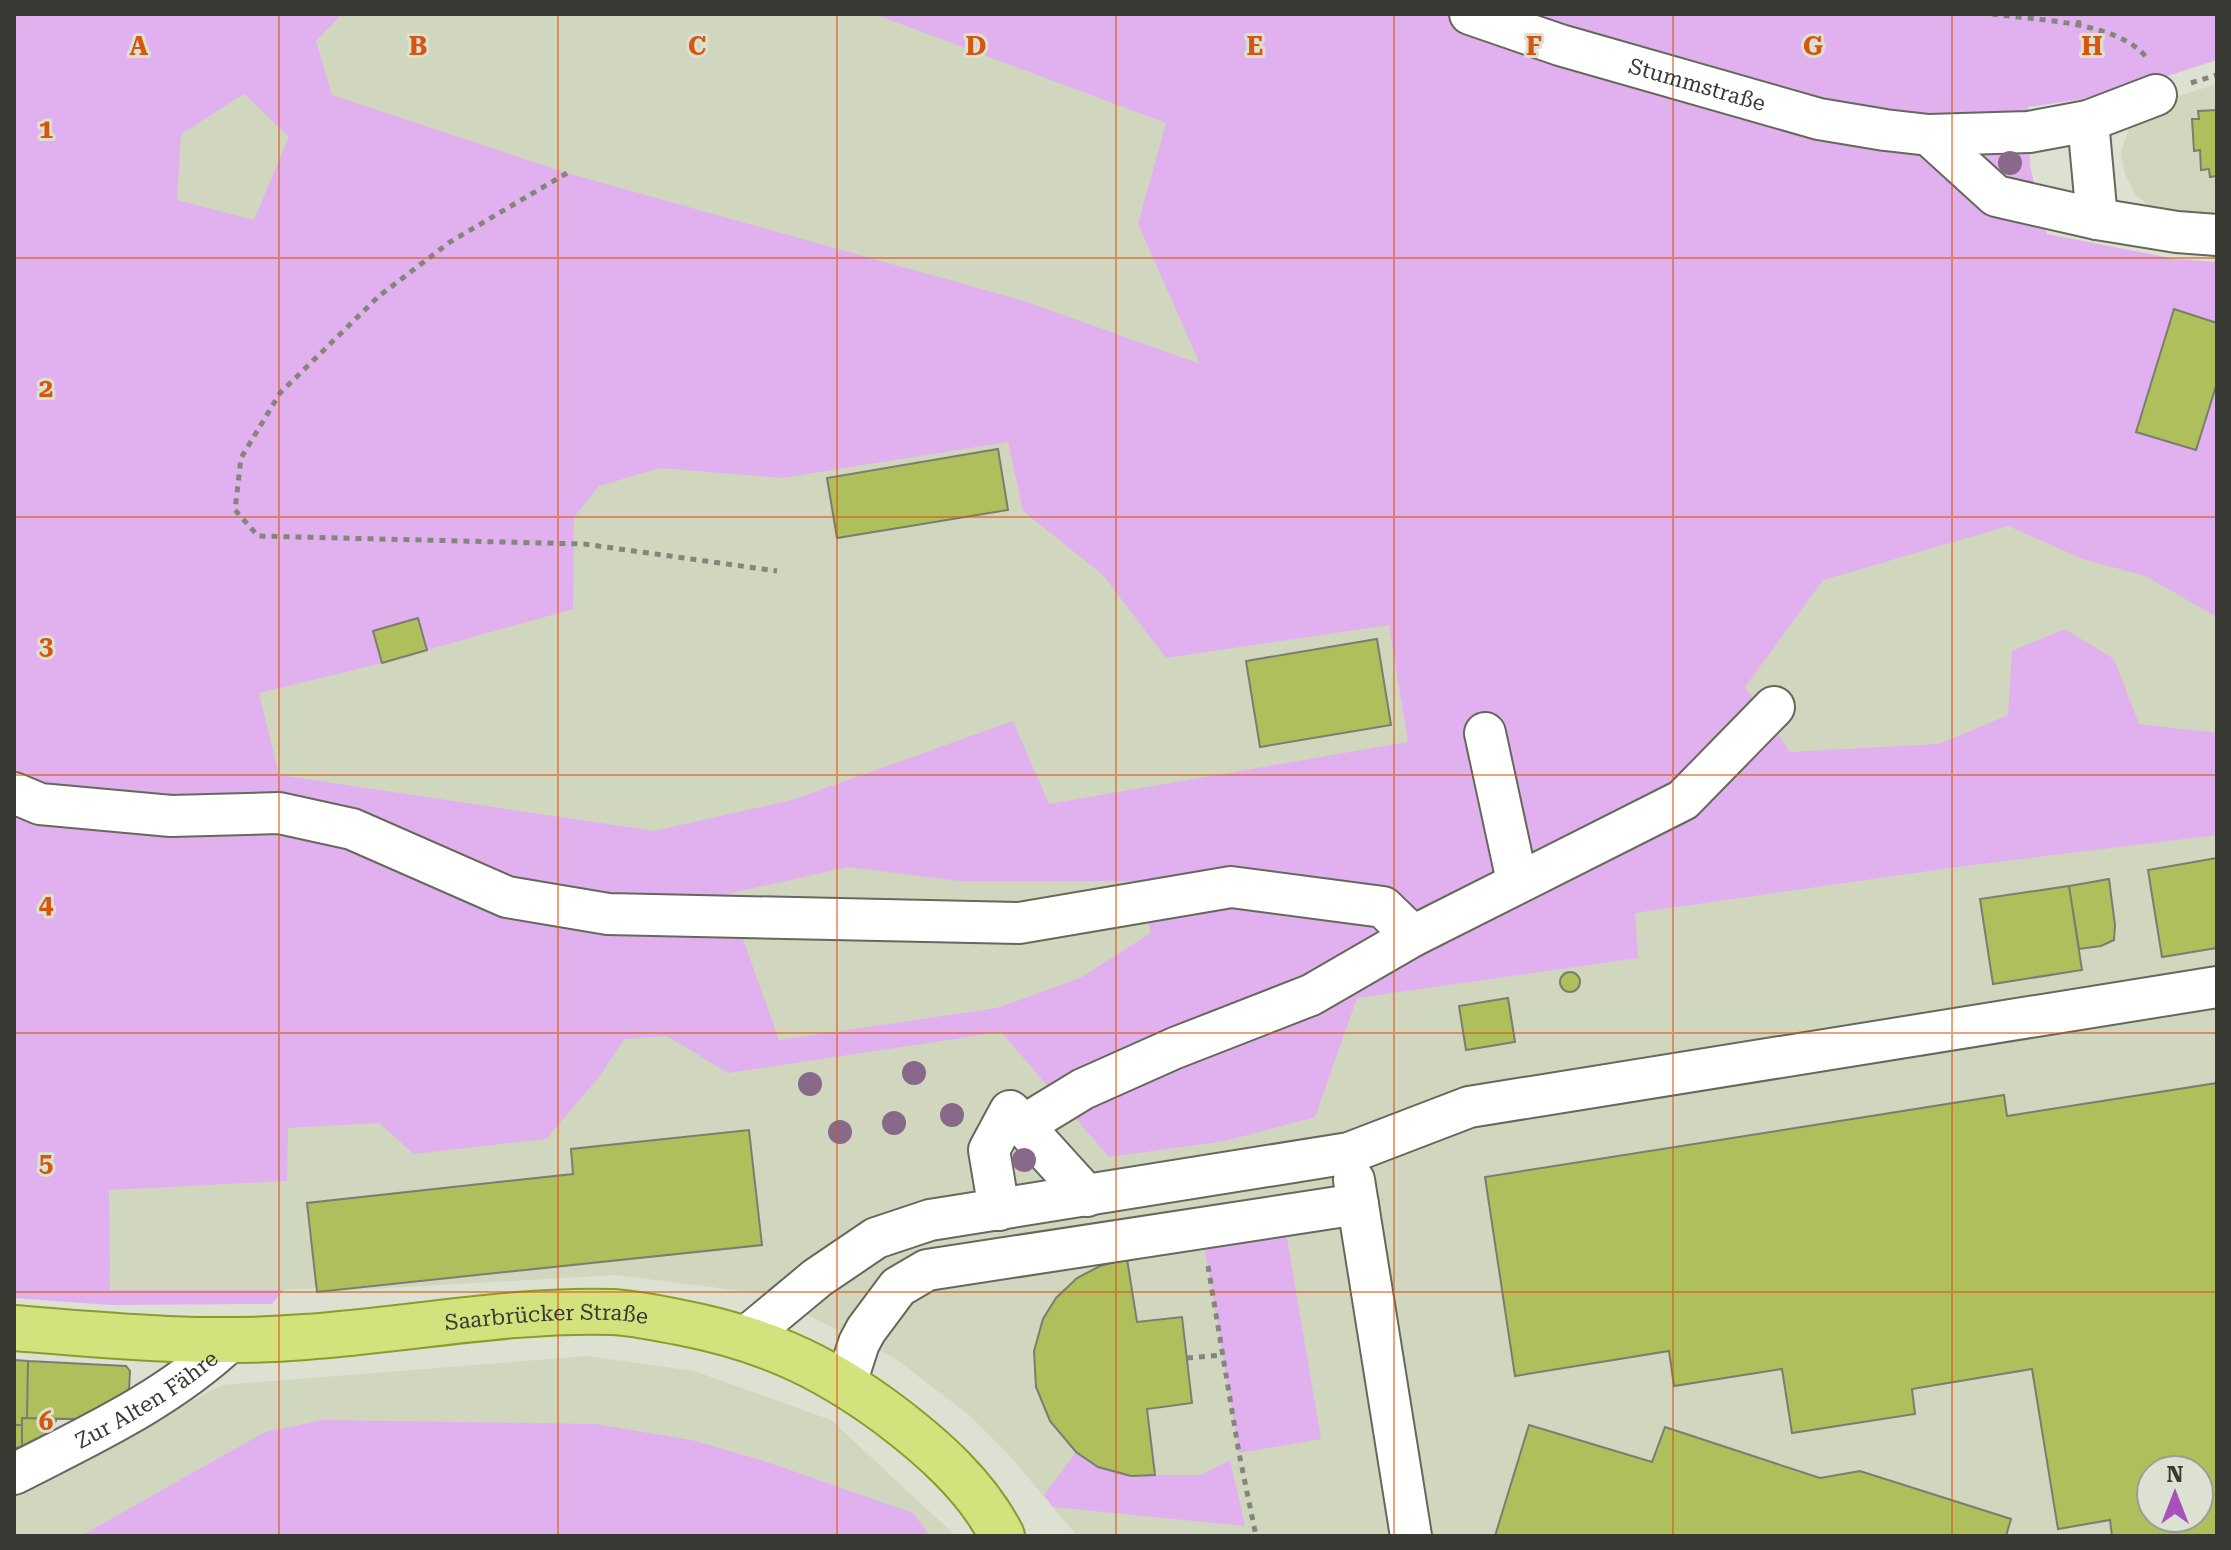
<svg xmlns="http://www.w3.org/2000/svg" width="2231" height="1550" viewBox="0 0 2231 1550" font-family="'Roboto Serif',serif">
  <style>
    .built { fill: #d1d6bf; fill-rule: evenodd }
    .green { fill: #e1b0ee; fill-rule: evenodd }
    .building { fill: #aebf5b; stroke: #7a7e6f; stroke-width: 2; fill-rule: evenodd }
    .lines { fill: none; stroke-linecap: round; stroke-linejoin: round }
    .minor-casing { stroke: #65685a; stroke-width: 44 }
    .major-casing { stroke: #8c9b2c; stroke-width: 48 }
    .path { stroke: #84867b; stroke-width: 5; stroke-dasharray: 6 6; stroke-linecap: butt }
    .minor { stroke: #fff; stroke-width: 40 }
    .major { stroke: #d4e27e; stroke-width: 44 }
    .tree { fill: #88698a }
    .grid { fill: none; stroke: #d65610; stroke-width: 2; stroke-opacity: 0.55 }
    .labels { text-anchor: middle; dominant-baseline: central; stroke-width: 6; stroke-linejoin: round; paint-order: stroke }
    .street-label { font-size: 22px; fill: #393a34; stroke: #dde1d1 }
    .grid-label { font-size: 26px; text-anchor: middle; font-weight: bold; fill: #d65610; stroke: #dde1d1; stroke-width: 6; stroke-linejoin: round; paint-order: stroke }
  </style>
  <rect width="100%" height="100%" fill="#dde1d1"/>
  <!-- built -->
  <path class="built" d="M14,14H1411L2047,234L2175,259L2217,262V1536H1077L1010,1456L969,1415L893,1357L765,1294L616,1275L317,1292L316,1288L283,1290H110ZM2151,1470H2199V1518H2151Z
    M2217,84V221L2158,213L2135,194L2125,175L2121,152L2132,119L2159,102Z
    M588,1356L694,1371L831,1420L956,1536H14V1495L222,1385Z"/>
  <!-- green -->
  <path class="green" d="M14,14H342L316,41L332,95L567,173L1024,301L1200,364L1138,224L1166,123L874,14H2217V60L2149,82L2082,99L2028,107L2030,166L2047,234L2175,259L2217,262V323L2174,310L2136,431L2196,450L2217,383V617L2145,576L2083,559L2008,526L1823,580L1745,687L1790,752L1939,744L2008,715L2012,651L2065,629L2114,659L2139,724L2217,733V835L1957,867L1635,913L1638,958L1357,998L1315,1117L1225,1141L1109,1157L1001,1032L728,1073L667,1036L624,1039L599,1077L546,1139L414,1154L379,1123L288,1128L287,1181L109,1190L110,1290H283L272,1304L110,1305L14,1298ZM244,94L289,137L254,220L177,200L181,134ZM1008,442L1023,511L1103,575L1166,658L1389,625L1408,742L1049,804L1013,721L792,800L654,831L279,775L259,693L382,663L374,631L418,618L427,650L573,609L574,517L599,486L660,468L782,478ZM848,867L960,881H1137L1151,933L1080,978L997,1008L779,1040L727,894Z
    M1286,1232L1321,1439L1239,1453L1204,1244Z
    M324,1420L595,1424L696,1441L767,1462L913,1513L930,1536H81L265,1432Z
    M1076,1452L1098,1467L1155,1475H1201L1230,1460L1245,1526L1053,1507L1044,1495Z"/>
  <!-- building -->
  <path class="building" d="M2217,110V176L2210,177L2209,169L2201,170L2200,150L2194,151L2192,119H2199L2198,111Z
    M2174,309L2217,323V383L2196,450L2136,432Z
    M998,449L1008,510L837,538L827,478Z
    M418,618L427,650L382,663L373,631Z
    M1377,639L1391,725L1260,747L1246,661Z
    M2217,858V948L2162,957L2148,870Z
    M2109,879L2115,925L2114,940L2101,946L2079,949L2069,886Z
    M2069,886L2082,970L1993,984L1980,899Z
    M1560 982a10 10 0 1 1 20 0a10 10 0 1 1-20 0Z
    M1508,998L1515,1042L1466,1050L1459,1006Z
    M2217,1083V1536H2112L2110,1520L2058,1529L2032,1369L1912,1389L1915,1414L1792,1433L1782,1369L1674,1386L1669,1351L1515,1376L1485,1177L2004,1095L2007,1116ZM2151,1470H2199V1518H2151Z
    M749,1130L762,1245L317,1292L307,1203L573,1174L571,1149Z
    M1127,1259L1137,1322L1182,1317L1192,1403L1147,1409L1155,1475L1131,1476L1098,1467L1076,1452L1050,1421L1036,1387L1034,1351L1043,1319L1056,1298L1077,1278L1100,1266Z
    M14,1360L28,1361L27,1418H22V1425H14Z
    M28,1361L126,1366L130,1371L129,1389L124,1395L76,1419L27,1418Z
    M22,1418L56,1419V1421L46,1434L22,1446Z
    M14,1425H22V1446L14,1449Z
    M1529,1425L1652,1462L1665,1427L1820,1478L1860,1471L2011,1519L2006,1536H1495Z"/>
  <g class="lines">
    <defs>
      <g id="minor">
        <path id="s1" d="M1470,14L1560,45L1819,119L1885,130L1929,135L2029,132L2088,121L2156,95"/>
        <path d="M2088,121L2097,219"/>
        <path d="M1929,135L1996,196L2097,219L2177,232L2217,235"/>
        <path d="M1485,733L1517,881"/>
        <path d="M14,793L40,804L171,816L279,813L352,829L507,897L608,914L1019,923L1231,887L1383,907L1413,936L1311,995L1175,1048L1083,1089L1024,1125"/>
        <path d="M1413,936L1683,800L1774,707"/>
        <path d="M1354,1180L1411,1536"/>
        <path d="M999,1210L989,1150L1010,1111L1087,1196"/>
        <path d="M746,1337L817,1278L876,1238L930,1220L1349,1153L1469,1107L2217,987"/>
        <path d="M846,1383L859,1343L866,1330L898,1287L927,1270L1358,1204"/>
        <path id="s2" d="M14,1474C90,1435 167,1400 230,1341"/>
      </g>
      <g id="major">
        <path id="s3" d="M14,1328C111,1336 207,1345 305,1337C407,1330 509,1309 612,1312C634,1313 657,1318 678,1322C761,1338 819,1363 887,1413C931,1446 977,1486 1002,1536"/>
      </g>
    </defs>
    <!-- minor casing -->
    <use href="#minor" class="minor-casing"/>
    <!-- major casing -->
    <use href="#major" class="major-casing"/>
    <!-- path -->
    <path class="path" d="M1992,14C2035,20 2117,21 2146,57
      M2078,26L2080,14
      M2191,83L2217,75
      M567,173L450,242L379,296L280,393L241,458L235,510L258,536L584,544L777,571
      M1208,1266L1239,1453L1256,1536
      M1187,1358L1222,1355"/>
    <!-- minor -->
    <use href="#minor" class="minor"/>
    <!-- major -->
    <use href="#major" class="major"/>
  </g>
  <!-- trees -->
  <g class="tree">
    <circle cx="2010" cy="163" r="12"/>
    <circle cx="914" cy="1073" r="12"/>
    <circle cx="810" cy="1084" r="12"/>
    <circle cx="952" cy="1115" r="12"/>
    <circle cx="894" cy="1123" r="12"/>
    <circle cx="840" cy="1132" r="12"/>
    <circle cx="1024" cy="1160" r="12"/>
  </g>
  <!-- grid -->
  <path class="grid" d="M279,14V1536M558,14V1536M837,14V1536M1116,14V1536M1394,14V1536M1673,14V1536M1952,14V1536M14,258H2217M14,517H2217M14,775H2217M14,1033H2217M14,1292H2217"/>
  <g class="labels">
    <!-- street labels -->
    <g class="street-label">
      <text stroke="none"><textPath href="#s1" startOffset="238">Stummstraße</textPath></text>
      <text stroke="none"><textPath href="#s3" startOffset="534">Saarbrücker Straße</textPath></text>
      <text stroke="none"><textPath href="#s2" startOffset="152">Zur Alten Fähre</textPath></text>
    </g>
  </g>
  <g class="grid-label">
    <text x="139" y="55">A</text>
    <text x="418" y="55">B</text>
    <text x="697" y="55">C</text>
    <text x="976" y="55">D</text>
    <text x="1255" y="55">E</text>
    <text x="1534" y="55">F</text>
    <text x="1813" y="55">G</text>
    <text x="2092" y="55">H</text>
    <text x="46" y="138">1</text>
    <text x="46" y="397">2</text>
    <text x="46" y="655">3</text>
    <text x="46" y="913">4</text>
    <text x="46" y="1172">5</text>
    <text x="46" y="1430">6</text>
  </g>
  <!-- border -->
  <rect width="2231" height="1550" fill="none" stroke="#393a34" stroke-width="32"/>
  <!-- north arrow -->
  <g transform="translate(2175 1494)"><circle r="38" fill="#dde1d1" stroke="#9b9e92" stroke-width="2"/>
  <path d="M0-6L14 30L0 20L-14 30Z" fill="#a751be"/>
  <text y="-12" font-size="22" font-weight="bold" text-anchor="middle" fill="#393a34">N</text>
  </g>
</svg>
